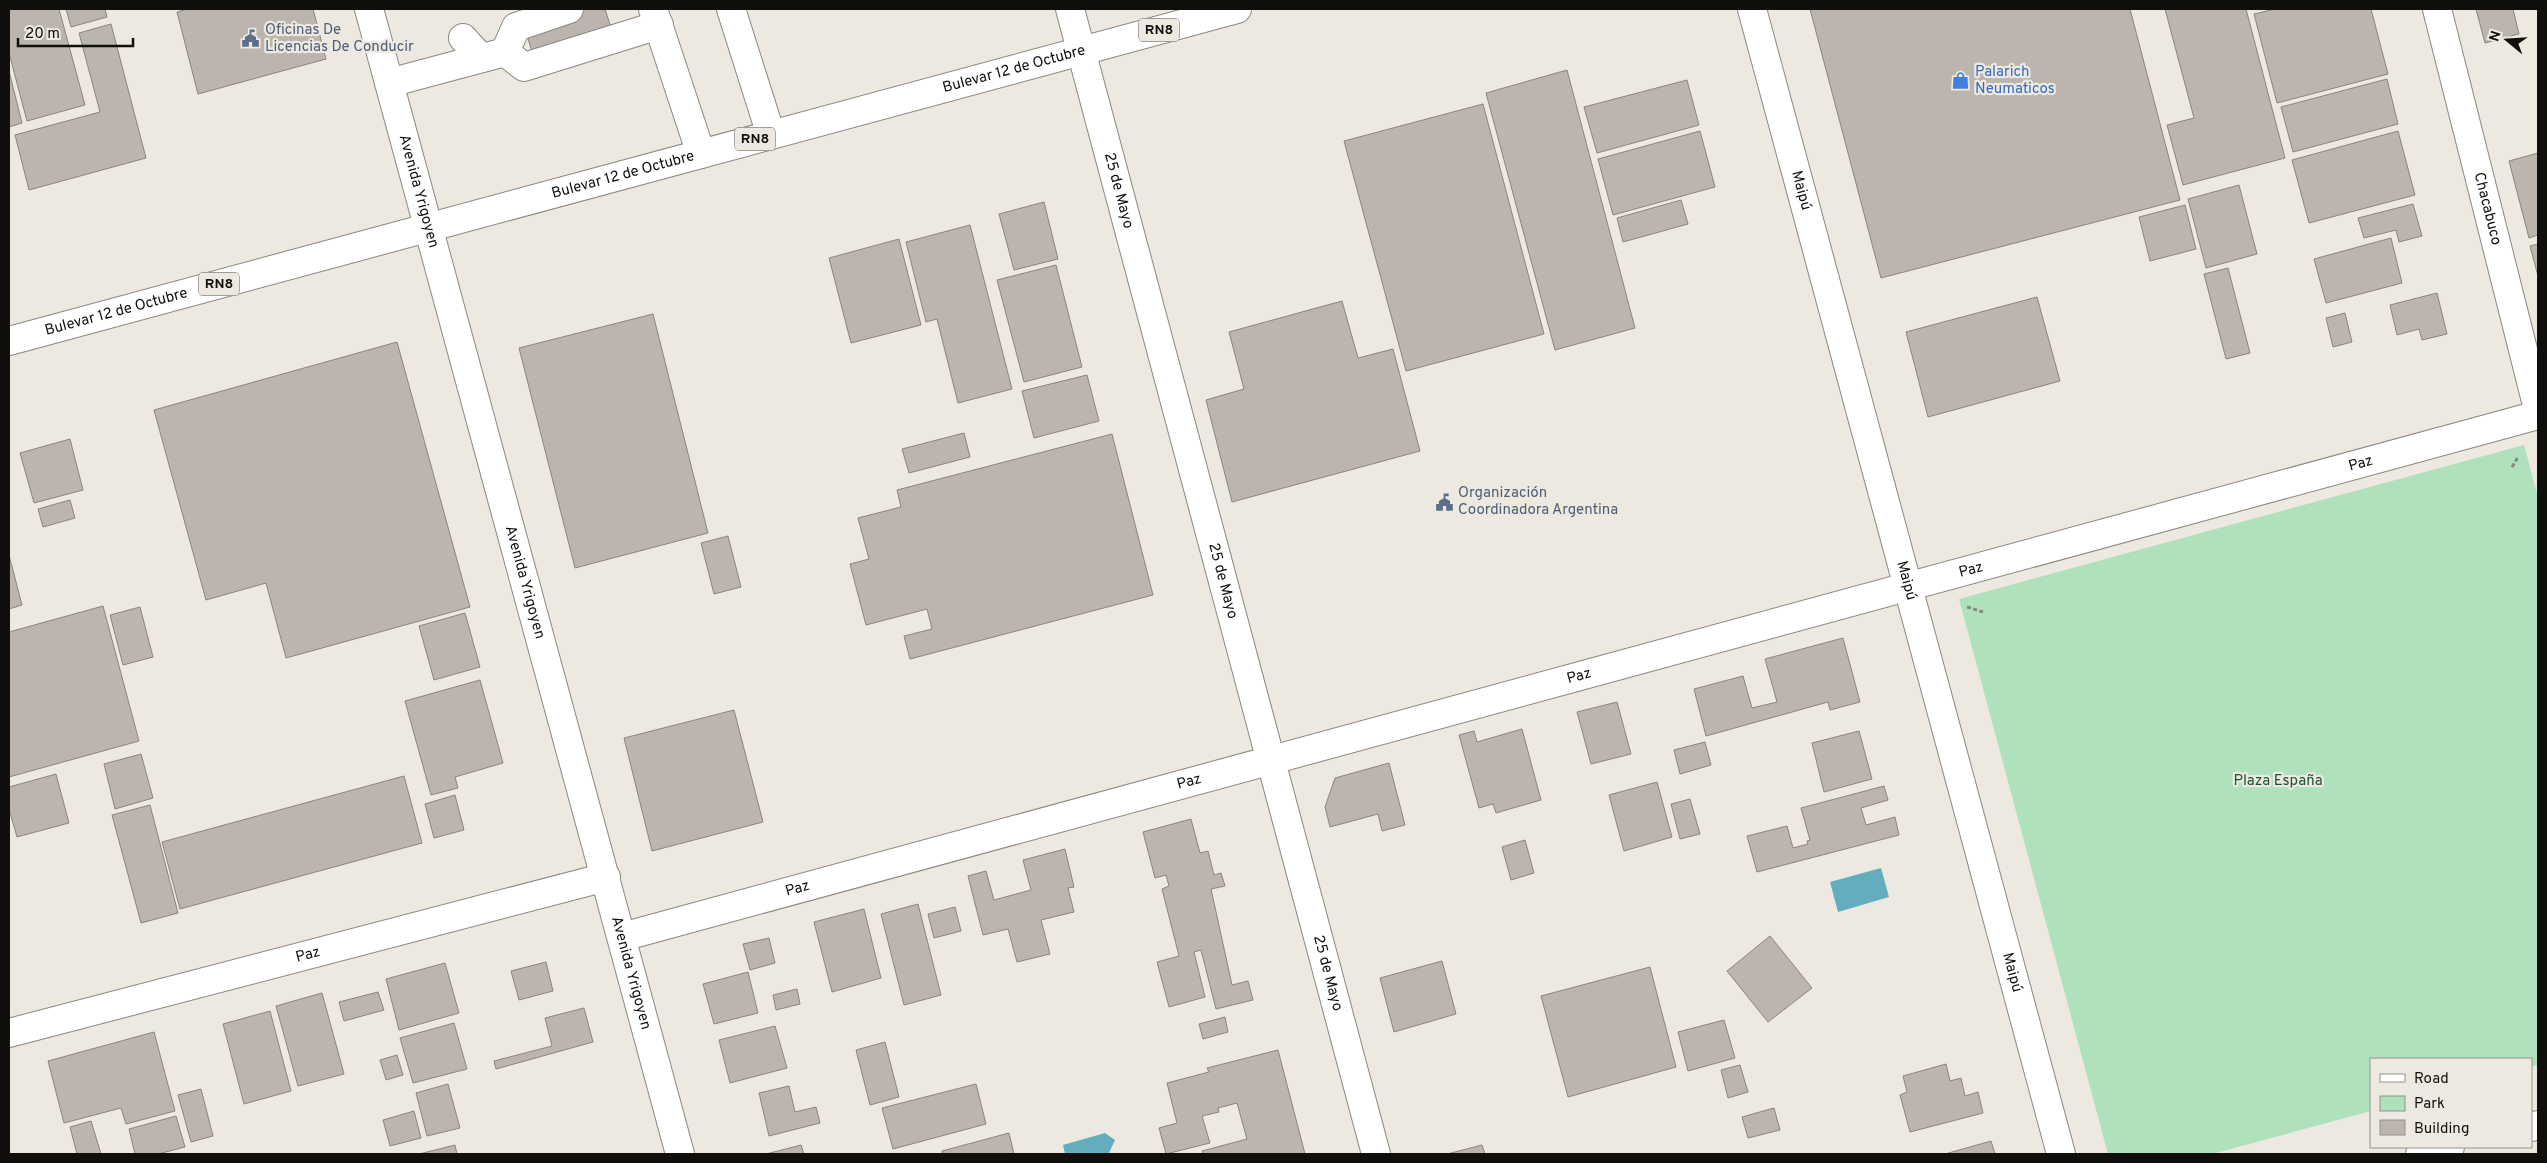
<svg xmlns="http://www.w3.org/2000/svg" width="2547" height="1163" viewBox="0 0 2547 1163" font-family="Overpass,sans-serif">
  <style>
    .green { fill: #aee1bc }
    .water { fill: #62adbe }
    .building { fill: #bbb5ad; stroke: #8a847d }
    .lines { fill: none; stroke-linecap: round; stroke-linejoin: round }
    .minor-casing { stroke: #8b877f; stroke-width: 30 }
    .major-casing { stroke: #8b877f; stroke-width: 30 }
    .highway-casing { stroke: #8b877f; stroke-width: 30 }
    .path { stroke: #8a8781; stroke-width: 3; stroke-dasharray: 4 2.5; stroke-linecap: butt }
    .minor { stroke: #fff; stroke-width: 28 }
    .major { stroke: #fff; stroke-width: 28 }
    .highway { stroke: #fff; stroke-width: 28 }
    .labels { text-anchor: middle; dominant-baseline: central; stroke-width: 4.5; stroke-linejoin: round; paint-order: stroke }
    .shield { fill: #ede9e0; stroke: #53504c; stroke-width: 1 }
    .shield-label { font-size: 14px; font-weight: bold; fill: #110f0c }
    .service-label { font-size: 15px; fill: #4e5e75; stroke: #ede9e0; text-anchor: start }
    .street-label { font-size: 15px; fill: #110f0c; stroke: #ede9e0 }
    .shop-label { font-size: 15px; fill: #366cbe; stroke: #ede9e0; text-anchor: start }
    .park-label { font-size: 15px; fill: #185530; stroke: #ede9e0 }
  </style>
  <rect width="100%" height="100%" fill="#ede9e0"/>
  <!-- green -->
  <path class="green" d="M2524,445L2538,497V1065L2531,1067V1059H2371V1111L2212,1154H2108L1959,599Z"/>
  <!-- water -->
  <path class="water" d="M1881,868L1889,897L1838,912L1830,882Z
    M1105,1133L1115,1140L1109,1153L1065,1154L1063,1145Z"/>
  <!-- building -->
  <path class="building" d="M9,9H59L85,105L27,121L9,53Z
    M66,9H105L107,17L71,27Z
    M188,9H313L326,59L198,94L177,12Z
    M519,9H605L616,43L537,68Z
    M1810,9H2130L2180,200L1881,278Z
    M2165,9H2246L2285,158L2183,185L2167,125L2194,118Z
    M2275,9H2371L2388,74L2277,103L2254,14Z
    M2476,9H2513L2519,34L2485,43Z
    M111,24L146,158L29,190L15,135L100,112L79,33Z
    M1567,70L1635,328L1555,350L1486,93Z
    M9,71L22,123L9,127Z
    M2387,79L2398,124L2293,152L2281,107Z
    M1687,80L1699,125L1597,153L1584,107Z
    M1483,104L1544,334L1406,371L1344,141Z
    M1700,131L1715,187L1613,215L1598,159Z
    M2398,131L2415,195L2309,223L2292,160Z
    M2538,153V235L2529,238L2509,161Z
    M2239,185L2257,254L2206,268L2188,199Z
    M1681,200L1688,224L1623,242L1617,218Z
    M1044,202L1058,259L1014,270L999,214Z
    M2413,204L2422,236L2399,242L2396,230L2364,238L2358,218Z
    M2185,205L2196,249L2150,261L2139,217Z
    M970,225L1012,389L958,403L937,319L926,322L906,242Z
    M2391,238L2402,283L2326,303L2314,259Z
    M899,239L921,325L851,343L829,258Z
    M2538,244V276L2530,246Z
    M1056,265L1082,367L1024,382L997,280Z
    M2228,268L2250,353L2226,359L2204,274Z
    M2437,293L2447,334L2422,340L2419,329L2397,335L2390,305Z
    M2037,297L2060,381L1928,417L1906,332Z
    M1342,301L1358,358L1393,349L1420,451L1232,502L1206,400L1244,389L1229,332Z
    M2345,313L2352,342L2333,347L2326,318Z
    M653,314L708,533L575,568L519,348Z
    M397,342L470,607L286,658L266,583L206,600L154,410Z
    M1087,375L1099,421L1034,438L1022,391Z
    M964,433L970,457L909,473L902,449Z
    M1112,434L1153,595L910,659L904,636L932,629L927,609L866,625L850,564L869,559L858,518L901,507L897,490Z
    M70,439L83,490L34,503L20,453Z
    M70,500L75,518L43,527L38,509Z
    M728,536L741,587L714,594L701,543Z
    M9,555L22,605L9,609Z
    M103,606L139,741L9,777V632Z
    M140,607L153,657L123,665L110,615Z
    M465,613L480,667L434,680L419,626Z
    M1843,638L1860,702L1830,710L1828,702L1706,736L1694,689L1743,676L1752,708L1777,702L1765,659Z
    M480,680L503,763L455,777L458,788L431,795L405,701Z
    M1617,702L1631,754L1591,764L1577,712Z
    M734,710L763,822L652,851L624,738Z
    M1522,729L1541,800L1496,813L1493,804L1479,808L1459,735L1474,731L1477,742Z
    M1859,731L1872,779L1824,792L1812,743Z
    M1705,742L1711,765L1680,774L1674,750Z
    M141,754L153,798L115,809L104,764Z
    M1389,763L1405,825L1382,831L1378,814L1330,827L1325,807L1335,778Z
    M56,774L69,823L17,837L9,809V787Z
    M404,776L422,843L180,909L162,842Z
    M1657,782L1672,837L1624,851L1609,795Z
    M1884,786L1888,800L1861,808L1866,825L1895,817L1899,835L1757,872L1747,836L1787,826L1793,848L1808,844L1807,841L1810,840L1801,808Z
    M455,795L464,830L434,838L425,804Z
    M1690,799L1700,834L1680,839L1671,804Z
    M150,805L178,913L141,923L112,815Z
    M1191,819L1200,853L1208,851L1214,875L1221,873L1225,886L1211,889L1232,985L1248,981L1253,1000L1216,1009L1201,950L1194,952L1205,997L1169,1007L1157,962L1179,956L1162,889L1169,886L1166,875L1155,878L1143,832Z
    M1525,840L1534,873L1511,880L1502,847Z
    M1065,849L1074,887L1068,888L1074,912L1041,920L1050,954L1017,962L1008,929L983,935L968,876L986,871L994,900L1031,890L1023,860Z
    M918,904L941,995L904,1005L881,914Z
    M955,907L961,931L934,938L928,914Z
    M864,909L881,978L832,992L814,922Z
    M1770,936L1812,988L1768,1022L1727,971Z
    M769,938L775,963L750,970L743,944Z
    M1442,961L1456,1014L1394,1032L1380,978Z
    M546,962L553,991L519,1000L511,971Z
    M445,963L459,1013L399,1030L386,979Z
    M1650,967L1676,1067L1568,1097L1541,996Z
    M748,972L758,1013L714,1024L703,984Z
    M797,989L800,1004L776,1010L773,995Z
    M378,992L384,1010L344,1021L339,1002Z
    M322,993L344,1074L298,1086L276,1006Z
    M584,1008L593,1042L496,1069L494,1061L552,1046L545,1018Z
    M270,1011L291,1091L244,1104L223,1024Z
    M1225,1017L1228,1032L1203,1039L1199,1024Z
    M1724,1020L1735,1058L1688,1071L1678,1032Z
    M454,1023L467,1069L413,1083L400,1038Z
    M775,1026L787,1068L730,1083L719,1040Z
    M154,1032L175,1111L126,1124L121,1108L64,1123L48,1061Z
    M885,1042L899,1097L870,1105L856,1050Z
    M1278,1050L1305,1154H1203L1202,1151L1247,1139L1237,1103L1218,1108L1219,1112L1202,1116L1210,1143L1166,1154L1159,1128L1177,1123L1167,1083L1209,1072L1207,1068Z
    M397,1055L403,1075L386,1080L380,1060Z
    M1946,1064L1950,1081L1961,1078L1965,1096L1978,1092L1983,1113L1910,1132L1900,1095L1907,1092L1903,1076Z
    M1740,1065L1748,1092L1728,1098L1721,1070Z
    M448,1084L460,1128L427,1136L416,1093Z
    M976,1084L986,1124L893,1149L882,1108Z
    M789,1086L795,1112L816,1107L820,1123L769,1136L759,1093Z
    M201,1089L213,1136L191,1142L178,1095Z
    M1774,1108L1780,1130L1748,1138L1742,1117Z
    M414,1111L421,1138L390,1146L383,1120Z
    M176,1116L185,1147L158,1154H135L129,1129Z
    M91,1121L101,1154H77L70,1127Z
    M1009,1133L1014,1154H942V1151Z
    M1991,1141L1995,1154H1945Z
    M455,1145L457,1154H419Z
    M801,1145L804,1154H766Z
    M1482,1145L1485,1154H1447Z"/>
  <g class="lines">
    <defs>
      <g id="minor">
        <path d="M653,9L701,154"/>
        <path d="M731,9L771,135"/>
        <path id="s1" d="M1070,9L1376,1154"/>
        <path id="s2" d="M1752,9L2061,1154"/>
        <path id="s3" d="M2437,9L2538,409"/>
        <path d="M463,38L481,58"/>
        <path d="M505,52L524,67L659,25"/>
        <path d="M389,83L505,52L516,27L569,9"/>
        <path id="s4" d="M622,937C1260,761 1900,591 2538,415"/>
        <path id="s5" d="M9,1033L606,877"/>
        <path d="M2531,1127L2538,1125"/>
        <path d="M2420,1154L2450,1147"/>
      </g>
      <g id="major">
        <path id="s6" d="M369,9L680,1154"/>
      </g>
      <g id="highway">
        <path id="s7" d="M9,341L1237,9"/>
      </g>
    </defs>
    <!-- minor casing -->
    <use href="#minor" class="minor-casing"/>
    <!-- major casing -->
    <use href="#major" class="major-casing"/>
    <!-- highway casing -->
    <use href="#highway" class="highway-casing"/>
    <!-- path -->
    <path class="path" d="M2512,467L2518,457
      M1967,607L1983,612"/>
    <!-- minor -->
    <use href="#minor" class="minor"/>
    <!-- major -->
    <use href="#major" class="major"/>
    <!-- highway -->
    <use href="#highway" class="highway"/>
  </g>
  <!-- icons -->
  <defs>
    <symbol id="civic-bare" viewBox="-9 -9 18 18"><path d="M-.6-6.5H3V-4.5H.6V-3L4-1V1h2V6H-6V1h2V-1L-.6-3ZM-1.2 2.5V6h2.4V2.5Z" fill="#5c6f8a" stroke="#ede9e0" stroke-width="2.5" paint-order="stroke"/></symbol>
    <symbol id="shop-bare" viewBox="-9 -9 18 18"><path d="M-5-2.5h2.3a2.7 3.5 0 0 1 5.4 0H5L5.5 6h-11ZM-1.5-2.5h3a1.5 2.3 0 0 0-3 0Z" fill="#3f7fe0" stroke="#ede9e0" stroke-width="2.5" paint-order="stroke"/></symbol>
  </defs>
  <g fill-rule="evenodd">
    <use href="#civic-bare" x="238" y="26" width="25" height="25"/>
    <use href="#shop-bare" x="1948" y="68" width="25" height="25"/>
    <use href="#civic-bare" x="1432" y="490" width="25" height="25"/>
  </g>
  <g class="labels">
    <!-- shield labels -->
    <g class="shield">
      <rect x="1139" y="18.5" width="40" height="23" rx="4"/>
      <rect x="735" y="127.5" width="40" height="23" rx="4"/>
      <rect x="199" y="272.5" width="40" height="23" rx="4"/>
    </g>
    <g class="shield-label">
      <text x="1159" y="30">RN8</text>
      <text x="755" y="139">RN8</text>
      <text x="219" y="284">RN8</text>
    </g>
    <!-- service labels -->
    <g class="service-label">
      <text x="265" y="30">Oficinas De<tspan x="265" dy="17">Licencias De Conducir</tspan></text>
      <text x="1458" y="493">Organización<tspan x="1458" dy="17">Coordinadora Argentina</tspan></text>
    </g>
    <!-- street labels -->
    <g class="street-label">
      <text stroke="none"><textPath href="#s7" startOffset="1041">Bulevar 12 de Octubre</textPath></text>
      <text stroke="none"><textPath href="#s7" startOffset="636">Bulevar 12 de Octubre</textPath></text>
      <text stroke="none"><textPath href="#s6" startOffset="189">Avenida Yrigoyen</textPath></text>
      <text stroke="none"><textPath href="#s1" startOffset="188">25 de Mayo</textPath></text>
      <text stroke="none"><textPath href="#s2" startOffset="188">Maipú</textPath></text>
      <text stroke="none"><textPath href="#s3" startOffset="206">Chacabuco</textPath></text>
      <text stroke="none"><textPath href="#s7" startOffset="111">Bulevar 12 de Octubre</textPath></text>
      <text stroke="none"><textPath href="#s4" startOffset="1802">Paz</textPath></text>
      <text stroke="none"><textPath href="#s4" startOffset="1398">Paz</textPath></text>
      <text stroke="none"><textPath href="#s6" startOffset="594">Avenida Yrigoyen</textPath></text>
      <text stroke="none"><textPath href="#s1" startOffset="592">25 de Mayo</textPath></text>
      <text stroke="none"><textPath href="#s2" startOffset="592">Maipú</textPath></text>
      <text stroke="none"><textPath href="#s4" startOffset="992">Paz</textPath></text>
      <text stroke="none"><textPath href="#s4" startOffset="588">Paz</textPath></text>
      <text stroke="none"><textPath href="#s4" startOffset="182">Paz</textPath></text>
      <text stroke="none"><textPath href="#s5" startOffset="309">Paz</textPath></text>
      <text stroke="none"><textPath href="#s6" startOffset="999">Avenida Yrigoyen</textPath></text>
      <text stroke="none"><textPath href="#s1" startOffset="998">25 de Mayo</textPath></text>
      <text stroke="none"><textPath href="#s2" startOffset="998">Maipú</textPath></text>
    </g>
    <!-- shop labels -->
    <g class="shop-label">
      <text x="1975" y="72">Palarich<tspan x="1975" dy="17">Neumaticos</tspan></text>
    </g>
    <!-- park labels -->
    <g class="park-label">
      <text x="2278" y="781">Plaza España</text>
    </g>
  </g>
  <!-- border -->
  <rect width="2547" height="1163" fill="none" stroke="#110f0c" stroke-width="20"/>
  <!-- legend -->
  <rect x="2370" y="1058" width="162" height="90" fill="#ede9e0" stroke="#95928b"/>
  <rect x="2380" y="1074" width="25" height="8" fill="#ffffff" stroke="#95928b"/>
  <text x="2414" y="1083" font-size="15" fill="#110f0c">Road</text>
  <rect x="2380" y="1096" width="25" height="15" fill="#aee1bc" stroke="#95928b"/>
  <text x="2414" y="1108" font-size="15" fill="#110f0c">Park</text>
  <rect x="2380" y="1120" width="25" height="15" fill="#bbb5ad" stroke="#95928b"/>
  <text x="2414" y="1133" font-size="15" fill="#110f0c">Building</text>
  <!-- north arrow -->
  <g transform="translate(2507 40) rotate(288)" stroke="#ede9e0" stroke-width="4" paint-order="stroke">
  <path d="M0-4L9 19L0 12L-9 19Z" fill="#110f0c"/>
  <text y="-8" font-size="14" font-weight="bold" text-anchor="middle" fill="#110f0c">N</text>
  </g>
  <!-- scale -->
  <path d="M18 38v8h115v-8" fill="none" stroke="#110f0c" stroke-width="2.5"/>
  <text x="25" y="38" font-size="15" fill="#110f0c" stroke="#ede9e0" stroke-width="4" paint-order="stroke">20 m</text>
</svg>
